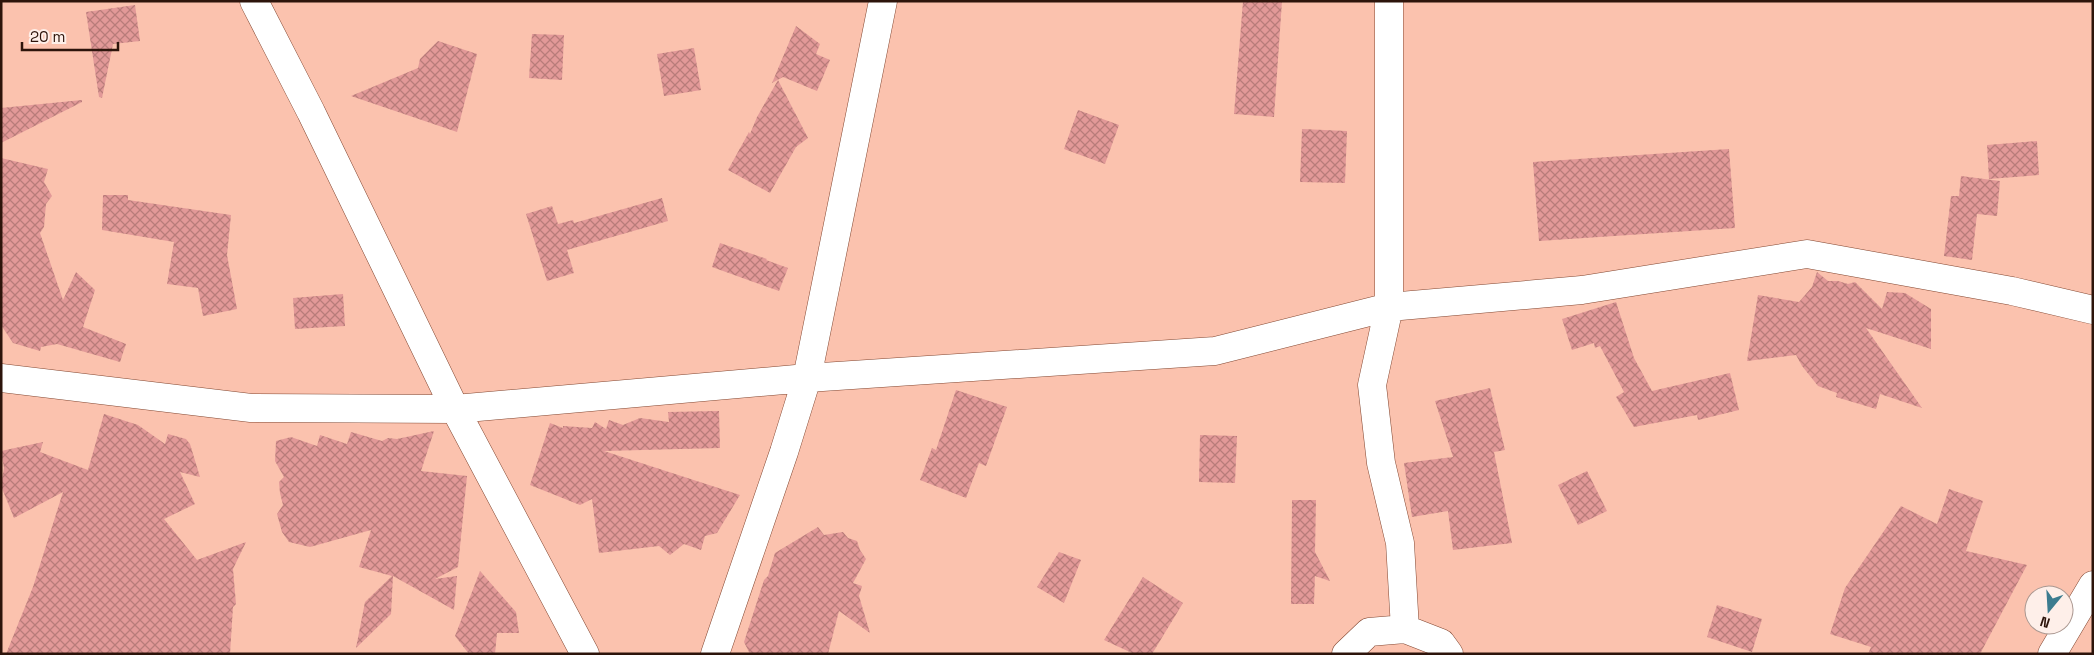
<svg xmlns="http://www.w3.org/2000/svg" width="2094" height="655" viewBox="0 0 2094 655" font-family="'Space Grotesk',sans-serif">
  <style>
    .building { fill: url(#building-cross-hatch) }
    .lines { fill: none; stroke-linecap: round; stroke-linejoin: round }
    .minor-casing { stroke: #834731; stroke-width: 29 }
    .minor { stroke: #fff; stroke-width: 28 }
  </style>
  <defs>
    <pattern id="building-cross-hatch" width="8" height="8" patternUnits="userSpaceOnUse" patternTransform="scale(1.25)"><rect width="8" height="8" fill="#e29998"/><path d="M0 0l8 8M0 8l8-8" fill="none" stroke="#b87c7a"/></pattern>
  </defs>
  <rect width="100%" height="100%" fill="#fbc2ae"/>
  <!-- building -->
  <path class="building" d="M1243,1H1282L1274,117L1234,114Z
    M135,5L140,41L113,44L102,98L99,97L86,12Z
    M796,26L820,44L816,54L830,60L817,91L783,77L772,83Z
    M532,34L564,35L562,80L529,78Z
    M438,41L477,54L457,132L351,96L418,68L420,59Z
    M694,48L701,90L664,96L657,54Z
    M778,80L808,138L796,147L770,193L728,170L749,132L750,134L757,117Z
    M82,100V102L1,143V108Z
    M1078,110L1119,125L1105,164L1064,149Z
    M1302,129L1347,131L1345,183L1300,182Z
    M2037,141L2039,175L1989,179L1987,145Z
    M1729,149L1735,228L1539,241L1533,162Z
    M1,158L48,169L44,182L52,196L46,204L44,227L40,233L63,300L76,272L95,290L83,327L126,344L120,362L57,344L41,347L40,351L13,343L1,325Z
    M1961,176L2000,181L1997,216L1977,214L1972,260L1944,256L1951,196H1959Z
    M103,195H128V200L231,215L227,255L237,309L203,316L198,288L167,284L174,242L102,230Z
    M662,198L668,221L567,250L574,273L547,281L526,214L552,206L558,224L573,220L574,223Z
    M720,243L767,259L766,260L788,268L779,291L712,267Z
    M1817,272L1828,281H1838L1848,284L1855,282L1882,309L1887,292L1905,293L1931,309V349L1866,328L1922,408L1880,394L1876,409L1836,397L1837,393L1818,386L1802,366L1796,355L1747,361L1758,295L1799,302L1812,287Z
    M343,294L345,326L295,329L293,298Z
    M1616,302L1634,358L1652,391L1730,373L1739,410L1698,420L1697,415L1634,427L1616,397L1624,392L1600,346L1595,348L1594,343L1572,350L1562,319Z
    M1490,388L1505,450L1494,452L1512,543L1453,550L1448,511L1412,517L1404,463L1453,457L1435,401Z
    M956,390L1007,407L986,466L979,463L966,498L920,480L932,448L936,450Z
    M719,411L720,448L604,451L740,495L717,533L705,536L701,550L684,544L670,555L659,546L599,553L592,499L580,505L530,485L550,423L563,428V426L592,428L595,422L606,429L609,420L623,425L640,418L669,422L668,412Z
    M104,414L138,425L165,444L168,434L186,439L190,444L200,477L180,472L195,504L164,519L197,560L246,542L233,569L236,604L233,607L230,654H6L33,587L63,492L14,518L1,486L4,468L1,451L43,442L40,452L88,470Z
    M434,431L421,471L467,476L458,567L435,579L457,576L454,610L393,576L391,614L356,648L365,602L392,576L359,567L371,530L310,547L289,542L282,532L277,514L283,505L280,493L279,482L284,477L275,461L276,441L291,437L317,446L320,435L347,444L351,432L382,441L388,438L397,439Z
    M1200,435L1237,436L1235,483L1199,482Z
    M1587,471L1607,511L1578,525L1558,485Z
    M1949,489L1983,501L1966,551L2027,565L1980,654H1868L1871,647L1830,634L1845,588L1901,506L1937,524Z
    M1292,500H1316L1315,552L1330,581L1315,576L1314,604H1291Z
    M818,527L824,535L843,532L848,538L857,541L860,550L866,559L853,583L862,586L859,596L870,633L839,611L828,654H750L744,642L764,580L768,576L775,553Z
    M1059,552L1081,560L1064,603L1037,587Z
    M480,571L516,612L519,633H497L495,654H469L455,636Z
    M1143,577L1183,603L1152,654H1134L1104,640Z
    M1717,605L1762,619L1752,652L1707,637Z"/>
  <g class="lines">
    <defs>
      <path id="minor" d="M254,1L311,112L455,409L585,654
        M1389,1V307L1372,385L1381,463L1400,543L1405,629L1441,643L1449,654
        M1,378L251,408L455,409L807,378L1215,351L1389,307L1582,290L1807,254L2012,291L2093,310
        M715,654L784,452L807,378L883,1
        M1346,654L1369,632L1405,629
        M2052,654L2093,585"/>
    </defs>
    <!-- minor casing -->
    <use href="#minor" class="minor-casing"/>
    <!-- minor -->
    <use href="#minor" class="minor"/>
  </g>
  <!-- border -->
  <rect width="2094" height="655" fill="none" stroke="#2d140b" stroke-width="5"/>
  <!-- north arrow -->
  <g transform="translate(2049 610) rotate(198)"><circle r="24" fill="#feefe9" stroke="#aa9790"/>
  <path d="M0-4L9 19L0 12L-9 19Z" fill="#3c7c8f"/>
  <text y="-8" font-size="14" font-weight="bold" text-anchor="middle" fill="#2d140b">N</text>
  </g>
  <!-- scale -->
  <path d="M22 42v8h96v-8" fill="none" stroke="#2d140b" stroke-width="2.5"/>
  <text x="30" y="42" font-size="15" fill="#2d140b" stroke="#feefe9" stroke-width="4" paint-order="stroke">20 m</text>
</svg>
